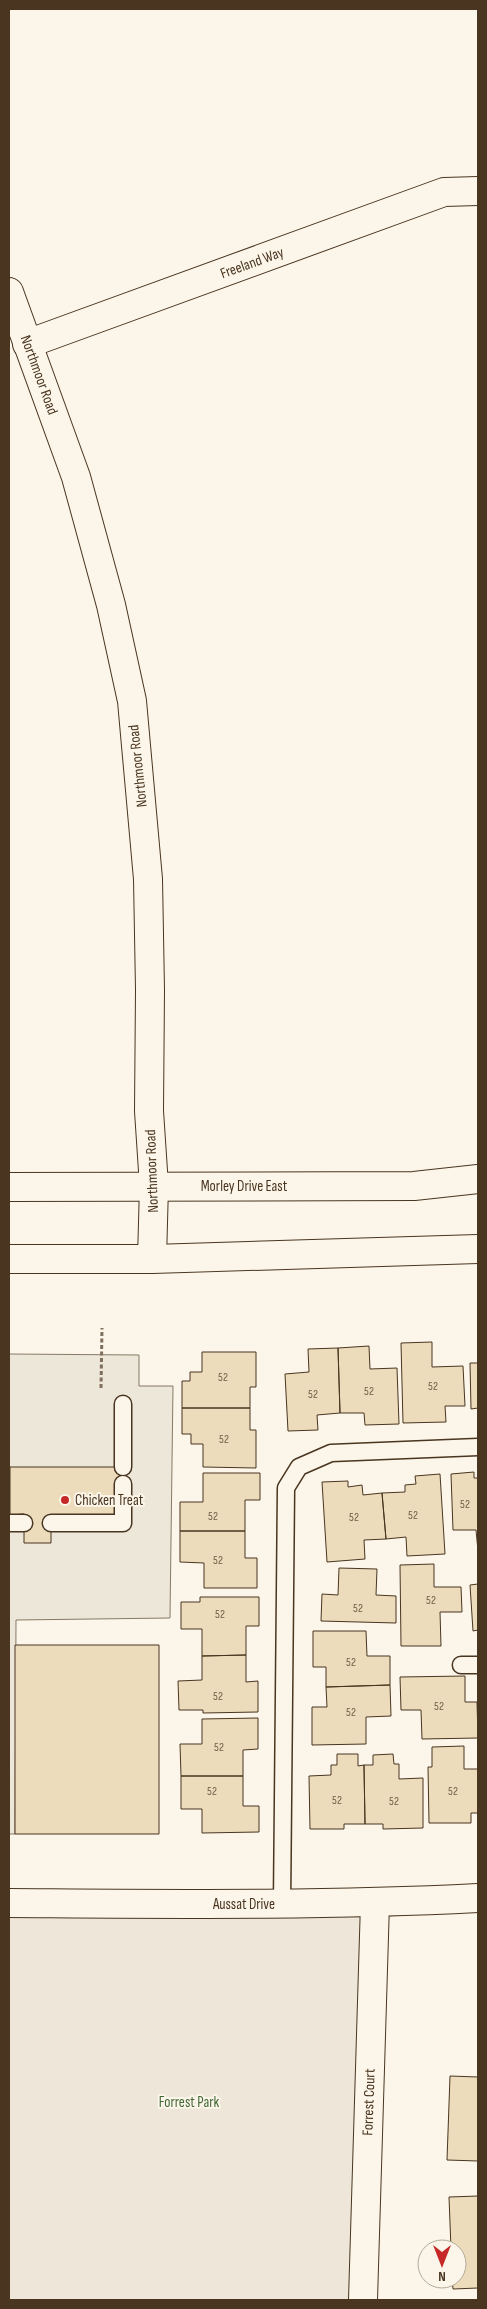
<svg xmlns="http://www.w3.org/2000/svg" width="487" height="2309" viewBox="0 0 487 2309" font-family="'Sofia Sans Condensed',sans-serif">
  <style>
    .green { fill: #ede6d9; stroke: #887966 }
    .parking { fill: #ede7d9; stroke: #887966 }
    .building { fill: #ecdcbc; stroke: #4a3520 }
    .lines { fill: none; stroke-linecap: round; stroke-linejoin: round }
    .lane-casing { stroke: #4a3520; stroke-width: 19 }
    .street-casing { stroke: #4a3520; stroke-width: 30 }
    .secondary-casing { stroke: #4a3520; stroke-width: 30 }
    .primary-casing { stroke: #4a3520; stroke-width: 30 }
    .path { stroke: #7f6f5c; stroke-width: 3; stroke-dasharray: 4 2.5; stroke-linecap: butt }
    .lane { stroke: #fbf6e9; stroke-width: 16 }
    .street { stroke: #fbf6e9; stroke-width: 28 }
    .secondary { stroke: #fbf6e9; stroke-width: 28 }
    .primary { stroke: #fbf6e9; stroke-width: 28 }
    .poi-dot { fill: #c62828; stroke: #fbf6e9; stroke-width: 2 }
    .labels { text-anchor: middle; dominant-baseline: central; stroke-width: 4; stroke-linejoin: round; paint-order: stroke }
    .number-label { font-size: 12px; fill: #725f47 }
    .street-label { font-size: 15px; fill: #4a3520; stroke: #fbf6e9 }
    .poi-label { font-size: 15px; fill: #4a3520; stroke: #fbf6e9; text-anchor: start }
    .park-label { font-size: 15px; fill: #436837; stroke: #fbf6e9 }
  </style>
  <rect width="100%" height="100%" fill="#fbf6e9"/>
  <!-- green -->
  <path class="green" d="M9,1903H375L363,2300H9Z"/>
  <!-- parking -->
  <path class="parking" d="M9,1354L139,1355V1386H173L170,1618L16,1620L15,1834H9Z"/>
  <!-- building -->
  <path class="building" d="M432,1342V1367L463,1366L465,1406H445L446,1422L403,1423L401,1343Z
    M369,1346L370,1369L397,1368L399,1424L365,1425L364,1413H340L338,1348Z
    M338,1348L340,1413L317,1415L318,1430L288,1431L285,1374L309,1372L308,1349Z
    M202,1352H256V1387H250V1408H182V1381H190V1372H202Z
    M470,1363H478V1408L471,1409Z
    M182,1408H250V1430H256V1468L203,1467V1444H191V1434H182Z
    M10,1467H126L120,1517L51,1518V1543H24V1514L10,1515Z
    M474,1472V1478H478V1551L476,1530H453L451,1474Z
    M203,1473H260V1500H245V1531H180V1502H203Z
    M440,1474L445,1554L407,1556L406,1537L386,1539L382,1493L405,1492V1485L416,1484L415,1476Z
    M348,1481V1487L362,1485L363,1495L382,1493L386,1539L364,1540L365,1559L327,1562L322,1482Z
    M180,1531H245V1558H257V1588H204V1563L180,1562Z
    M434,1564V1587H461L462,1612H440L441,1646H401L400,1565Z
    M339,1568L377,1569L376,1595L396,1596V1623L321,1621L322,1594L338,1595Z
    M478,1584V1630L473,1631L470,1585Z
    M200,1597H259V1626H246V1655L202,1656V1629H181V1602H200Z
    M313,1631H366L367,1656H390V1685L326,1687V1667H313Z
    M15,1645H159V1834H15Z
    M246,1655V1682L258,1681V1712L203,1713V1710H179L178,1681L202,1680V1656Z
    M465,1676V1702H477L478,1738L422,1739L421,1710H401L400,1677Z
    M390,1685L391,1716L366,1717V1744L312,1745V1707H327L326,1687Z
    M258,1718V1749L243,1750V1776H181L180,1744H202V1719Z
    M464,1746V1769H478V1813H471V1823H429L428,1767H432V1747Z
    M337,1754H358V1766L364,1765L365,1824H344V1829H310L309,1776L331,1775V1765H337Z
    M393,1754L394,1764H399V1779L423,1778V1828L383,1829V1824H365L364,1765H373V1755Z
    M181,1776H243V1806H259V1832L202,1833V1809H181Z
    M450,2076L478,2077V2161L447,2160Z
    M478,2196V2288L453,2289L452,2279H457V2249H451L449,2197Z"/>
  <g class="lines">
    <defs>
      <path id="lane" d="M123,1404V1467
        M9,1523H24
        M51,1523H123V1484
        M461,1665H478
        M282,1904L286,1488L299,1467L331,1453L478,1447"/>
      <path id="street" d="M27,344L444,192L478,191
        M363,2300L375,1903"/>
      <path id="secondary" d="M9,292L76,477L111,605L132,701L148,879L150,990L149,1111L154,1186L152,1259
        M9,1903C165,1904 322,1906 478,1898"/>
      <path id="primary" d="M9,1187L414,1186L478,1179
        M9,1259H152L478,1249"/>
    </defs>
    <!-- lane casing -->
    <use href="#lane" class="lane-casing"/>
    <!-- street casing -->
    <use href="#street" class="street-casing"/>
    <!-- secondary casing -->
    <use href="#secondary" class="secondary-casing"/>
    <!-- primary casing -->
    <use href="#primary" class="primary-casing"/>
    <!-- path -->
    <path class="path" d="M101,1388L102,1328"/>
    <!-- lane -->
    <use href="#lane" class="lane"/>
    <!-- street -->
    <use href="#street" class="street"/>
    <!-- secondary -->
    <use href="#secondary" class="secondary"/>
    <!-- primary -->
    <use href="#primary" class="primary"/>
  </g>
  <!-- markers -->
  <circle class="poi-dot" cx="65" cy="1500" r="5"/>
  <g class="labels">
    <!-- number labels -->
    <g class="number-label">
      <text x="223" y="1377">52</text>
      <text x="433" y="1386">52</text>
      <text x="369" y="1391">52</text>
      <text x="313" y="1394">52</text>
      <text x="224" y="1439">52</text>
      <text x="465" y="1504">52</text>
      <text x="413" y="1515">52</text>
      <text x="213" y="1516">52</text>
      <text x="354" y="1517">52</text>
      <text x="218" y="1560">52</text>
      <text x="431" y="1600">52</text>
      <text x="358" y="1608">52</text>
      <text x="220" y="1614">52</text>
      <text x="351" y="1662">52</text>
      <text x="218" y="1696">52</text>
      <text x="439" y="1706">52</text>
      <text x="351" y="1712">52</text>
      <text x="219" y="1747">52</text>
      <text x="212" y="1791">52</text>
      <text x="453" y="1791">52</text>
      <text x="337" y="1800">52</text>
      <text x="394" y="1801">52</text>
    </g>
    <!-- street labels -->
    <g class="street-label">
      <text transform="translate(252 263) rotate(-20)">Freeland Way</text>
      <text transform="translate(39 375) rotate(70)">Northmoor Road</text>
      <text transform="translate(138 766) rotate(-96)">Northmoor Road</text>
      <text transform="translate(152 1171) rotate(-92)">Northmoor Road</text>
      <text x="244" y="1186">Morley Drive East</text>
      <text x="244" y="1904">Aussat Drive</text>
      <text transform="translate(369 2102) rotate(-88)">Forrest Court</text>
    </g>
    <!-- poi labels -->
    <g class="poi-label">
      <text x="75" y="1500">Chicken Treat</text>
    </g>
    <!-- park labels -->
    <g class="park-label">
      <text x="189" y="2102">Forrest Park</text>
    </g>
  </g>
  <!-- border -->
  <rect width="487" height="2309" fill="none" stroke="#4a3520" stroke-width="20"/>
  <!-- north arrow -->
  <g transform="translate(442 2264) rotate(180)"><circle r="24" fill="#fbf6e9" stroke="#b4a999"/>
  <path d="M0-4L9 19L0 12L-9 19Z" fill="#c62828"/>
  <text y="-8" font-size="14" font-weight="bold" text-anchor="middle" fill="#4a3520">N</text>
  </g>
</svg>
